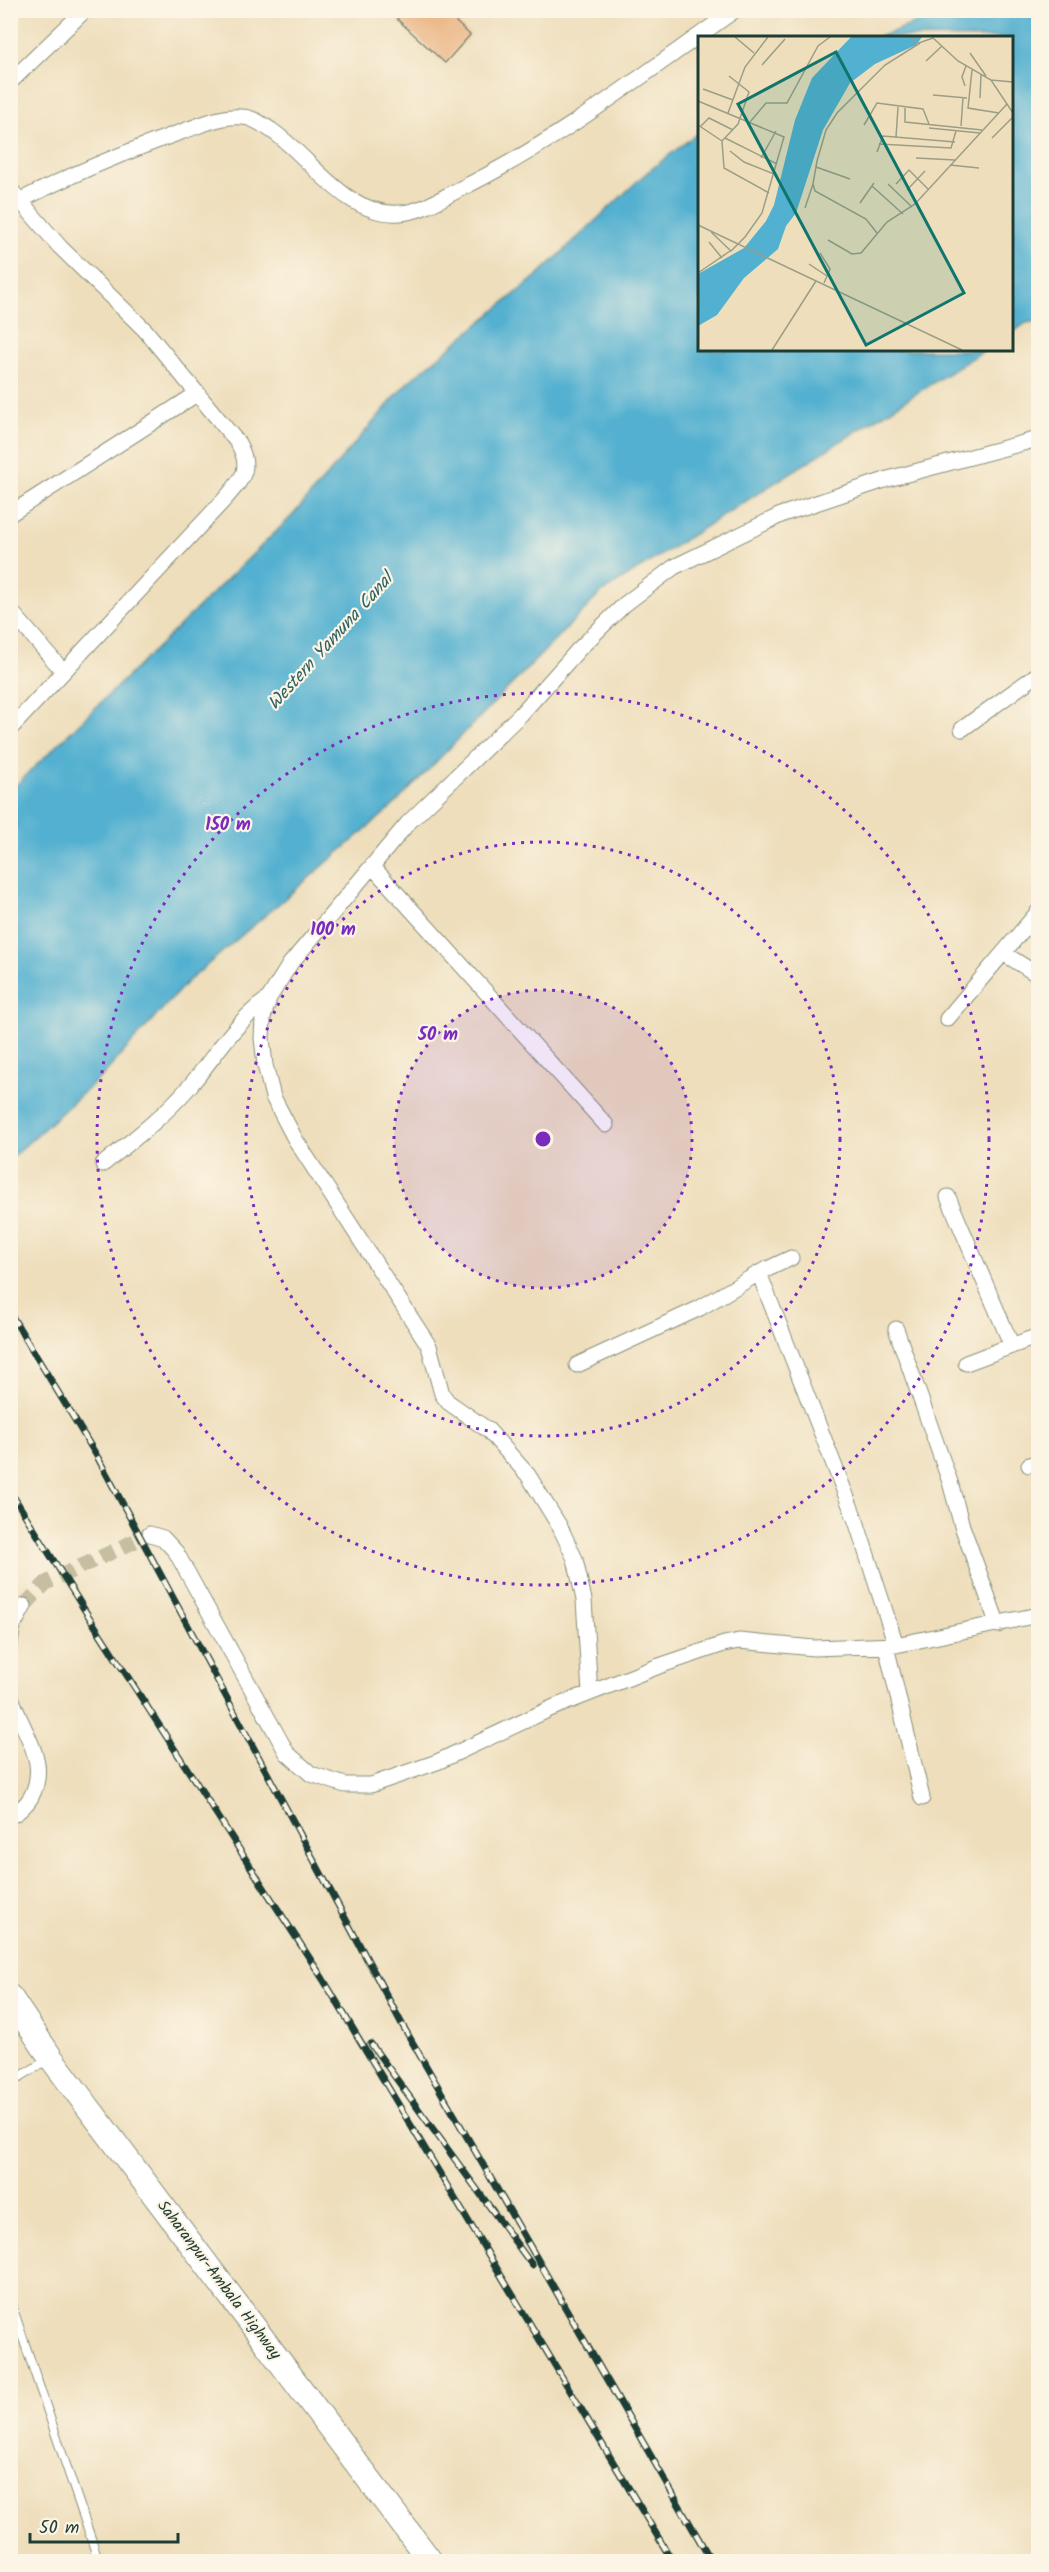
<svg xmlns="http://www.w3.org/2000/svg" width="1049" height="2572" viewBox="0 0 1049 2572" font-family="Kalam,sans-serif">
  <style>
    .water { fill: #52b0d0; stroke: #387682; stroke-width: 1.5 }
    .building { fill: #ecb98b }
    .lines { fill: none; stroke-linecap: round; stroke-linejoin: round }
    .street-tunnel { stroke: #c5bea1; stroke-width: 15; stroke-dasharray: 15 8; stroke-linecap: butt }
    .lane-casing { stroke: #868e78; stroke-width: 10 }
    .street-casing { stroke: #868e78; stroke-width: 17 }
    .primary-casing { stroke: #868e78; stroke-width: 26 }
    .lane { stroke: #fff; stroke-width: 8 }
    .street { stroke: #fff; stroke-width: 15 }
    .primary { stroke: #fff; stroke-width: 24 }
    .rail-casing { stroke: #1f3d34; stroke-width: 7 }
    .rail { stroke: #fcf5e5; stroke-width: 4.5; stroke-dasharray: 14; stroke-linecap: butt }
    .ring { fill: none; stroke: #7b2cbf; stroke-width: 3; stroke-dasharray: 3 6 }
    .labels { text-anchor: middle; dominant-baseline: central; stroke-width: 4.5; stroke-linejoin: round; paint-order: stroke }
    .street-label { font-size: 16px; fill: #1f3d34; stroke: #fcf5e5 }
    .water-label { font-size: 18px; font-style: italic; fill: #2e6063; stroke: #fcf5e5 }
    .inset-road { fill: none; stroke: #9b9e86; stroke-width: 1.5 }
    .view { fill: #0f766e; fill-opacity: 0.15; stroke: #0f766e; stroke-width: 3 }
    .inset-edge { fill: none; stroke: #1f3d34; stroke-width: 3 }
    .centre { fill: #7b2cbf; stroke: #fcf5e5; stroke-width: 3 }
    .ring-label { font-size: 18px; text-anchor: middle; font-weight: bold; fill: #7b2cbf; stroke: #fcf5e5; stroke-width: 4.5; stroke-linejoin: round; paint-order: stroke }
  </style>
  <rect width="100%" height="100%" fill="#fcf5e5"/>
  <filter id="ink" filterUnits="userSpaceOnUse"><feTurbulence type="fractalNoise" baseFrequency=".0167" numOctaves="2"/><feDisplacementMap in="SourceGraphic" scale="12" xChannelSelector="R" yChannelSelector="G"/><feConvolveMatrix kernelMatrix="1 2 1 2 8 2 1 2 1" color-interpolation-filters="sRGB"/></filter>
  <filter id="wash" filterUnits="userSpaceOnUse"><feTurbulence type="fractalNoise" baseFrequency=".008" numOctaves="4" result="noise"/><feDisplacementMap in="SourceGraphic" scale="24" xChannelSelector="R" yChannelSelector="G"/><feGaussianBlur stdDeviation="1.35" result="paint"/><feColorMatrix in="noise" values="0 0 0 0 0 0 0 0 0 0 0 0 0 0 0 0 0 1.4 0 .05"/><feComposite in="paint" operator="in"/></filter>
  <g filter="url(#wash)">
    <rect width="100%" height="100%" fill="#eedebc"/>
    <!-- water -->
    <path class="water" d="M950,10L1038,11V321L1026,323L1012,333V38L879,37Z
      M699,132L700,350H985L602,592L393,806L186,983L102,1076L11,1158L10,832L17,825L11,818V790L292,516L407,383L539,274L645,174Z"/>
    <g id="blocks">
      <!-- building -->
      <path class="building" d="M405,10H443L470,35L445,63L397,19Z"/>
    </g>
  </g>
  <g filter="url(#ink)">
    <use href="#blocks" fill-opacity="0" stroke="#868e78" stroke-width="1.5"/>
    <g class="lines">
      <!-- street-tunnel -->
      <path class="street-tunnel" d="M24,1606L46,1583L150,1534"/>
      <defs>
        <path id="lane" d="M10,2083L49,2059
          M10,2300L99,2562"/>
        <path id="street" d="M10,82L85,10
          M10,189L60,247L145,330L238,443C253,470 242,479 224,500L10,729
          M19,201C72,174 125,152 181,132C201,125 221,115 242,117C252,117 262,124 271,130C311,157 345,217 400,213C421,212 440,199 458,190C557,142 645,73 735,10
          M10,514L198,393
          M10,610L63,671
          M962,729L1038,674
          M372,866L606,1125
          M1003,953L1038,975
          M947,1019L1038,912
          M103,1164C133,1140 164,1116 189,1087C217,1054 232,1025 269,998
          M948,1197L1012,1346
          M759,1273L856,1521L896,1645
          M896,1329L950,1482L962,1526L998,1625
          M966,1363L1038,1336
          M577,1365L700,1308L759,1273L791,1258
          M1029,1465L1038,1462
          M150,1534L163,1538L176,1552L287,1753L311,1774L345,1785H371L437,1762L552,1708L659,1666L724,1644L739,1641L814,1648L896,1645L1038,1615
          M10,1643L13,1626L24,1606
          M886,1646L922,1798
          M10,1693C20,1731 51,1759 31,1797C27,1804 18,1813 10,1816
          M590,1693L584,1600L575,1559L560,1527L528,1475L488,1430L448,1402L442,1394L429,1346L295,1139L273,1097L265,1065L262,1038L263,1018L269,998L290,964L408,823L521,714L579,649L625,604L674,567L783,514L888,479L1038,439"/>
        <path id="primary" d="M10,1997L51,2058L431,2562"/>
      </defs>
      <!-- lane casing -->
      <use href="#lane" class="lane-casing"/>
      <!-- street casing -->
      <use href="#street" class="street-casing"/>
      <!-- primary casing -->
      <use href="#primary" class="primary-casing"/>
      <!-- lane -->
      <use href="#lane" class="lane"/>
      <!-- street -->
      <use href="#street" class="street"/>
      <!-- primary -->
      <use href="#primary" class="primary"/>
      <defs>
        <path id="rail" d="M10,1313L98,1458L403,2026L712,2562
          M10,1491L84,1609L323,1979L673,2562
          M371,2044L532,2265"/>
      </defs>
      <!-- rail casing -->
      <use href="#rail" class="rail-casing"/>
      <!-- rail -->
      <use href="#rail" class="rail"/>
    </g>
  </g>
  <!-- distance rings -->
  <circle cx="543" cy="1139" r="149" fill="#7b2cbf" fill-opacity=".12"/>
  <g class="ring">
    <circle cx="543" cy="1139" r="149"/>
    <circle cx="543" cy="1139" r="297"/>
    <circle cx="543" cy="1139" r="446"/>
  </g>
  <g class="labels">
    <!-- street labels -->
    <g class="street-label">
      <text transform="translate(219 2280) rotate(53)">Saharanpur-Ambala Highway</text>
    </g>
    <!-- water labels -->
    <g class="water-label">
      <text transform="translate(331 642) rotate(-48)">Western Yamuna Canal</text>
    </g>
  </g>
  <!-- overview -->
  <g transform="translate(698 36)">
    <rect width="315" height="315" fill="#eedebc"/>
    <path d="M153,1H224L218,9L177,28L152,47L125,94L98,177L88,190L80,213L46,242L19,279L0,290V238L46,212L68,185L76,169L97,84L114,42Z" fill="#52b0d0"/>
    <path class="inset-road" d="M37,1L56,17M212,1L221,7L235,2M234,1L260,25L293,44L315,77M272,17L288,40M228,25L244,10M64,29L87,3M274,34L270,72L301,77M31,40L51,56L40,88L24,105L26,132L71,157M293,44L315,46M267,50L264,41L268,30M5,53L35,64M235,59L269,62M282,62L283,39M0,65L86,101L64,177L47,201L33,215L13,196M207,72V86L284,94M30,77L47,31L70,1M52,86L68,67H89L120,10L132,1M0,89L24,105M166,89L179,67L225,73L231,88M3,90L11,82L35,94M263,90L265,62M231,92L282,97M198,101L200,71M27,102L79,128M294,102L315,81M181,108L253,112L258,95M32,115L46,126L76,138M179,116L185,100L257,106M63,122L78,95M218,122L257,124M252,129L281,132M118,131L152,143M190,148L214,171M198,148L211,134L230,153M174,150L205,178M209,154L227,135M162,167L176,147M107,172L115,148M0,189L264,314M179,197L168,183L117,155L115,148L119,125L128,94L139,77L187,29L222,7M130,204L154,218L163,217L189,186L217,168L309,68M11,206L24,222M122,217L132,233L126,247M111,228L129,240M0,237L32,215M74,314L118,245"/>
    <path class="view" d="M138,16L266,257L168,309L40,68Z"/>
    <rect width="315" height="315" class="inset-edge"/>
  </g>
  <circle cx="543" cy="1139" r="9" class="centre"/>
  <g class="ring-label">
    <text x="228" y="830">150 m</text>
    <text x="333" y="935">100 m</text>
    <text x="438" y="1040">50 m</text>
  </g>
  <!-- margin -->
  <rect width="1049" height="2572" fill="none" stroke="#fcf5e5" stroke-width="36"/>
  <!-- scale -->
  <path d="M30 2533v9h148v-9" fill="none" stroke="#1f3d34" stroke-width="3"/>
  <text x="39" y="2533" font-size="18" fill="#1f3d34" stroke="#fcf5e5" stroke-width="4.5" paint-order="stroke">50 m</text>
</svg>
